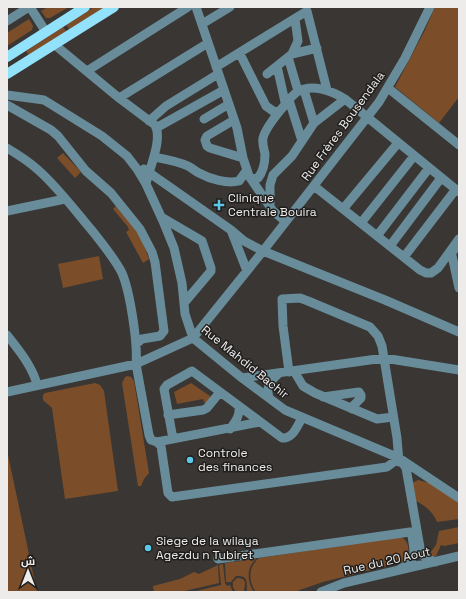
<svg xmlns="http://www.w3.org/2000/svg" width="466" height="599" viewBox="0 0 466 599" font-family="'Space Grotesk',Cairo,sans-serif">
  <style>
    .green { fill: #7b4e29 }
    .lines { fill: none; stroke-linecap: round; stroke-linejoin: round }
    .minor { stroke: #688c99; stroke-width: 9 }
    .major { stroke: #93e2fb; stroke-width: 10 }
    .poi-dot { fill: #5cc7e7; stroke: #1f1e1d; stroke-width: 1.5 }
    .labels { text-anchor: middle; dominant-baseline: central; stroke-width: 3; stroke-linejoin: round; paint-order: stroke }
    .street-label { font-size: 12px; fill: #edeceb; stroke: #1f1e1d }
    .poi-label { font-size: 12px; fill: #edeceb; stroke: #1f1e1d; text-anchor: start }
  </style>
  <rect width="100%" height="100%" fill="#393634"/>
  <!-- green -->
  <path class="green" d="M48,7H69L50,18H46L41,11Z
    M94,7H106L70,30L66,25Z
    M435,7H459V97L439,123L395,87L425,30Z
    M29,19L33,26L32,30L7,46V33Z
    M63,27L67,32L29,56L26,51Z
    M63,153L81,172L75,178L57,158Z
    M117,205C131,222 142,237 149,259L143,263L126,232L129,230L128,227L113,209Z
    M99,256L103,279L63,288L58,264Z
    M128,376L131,377L134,381L149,473L144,479L141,486H138L122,383L125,377Z
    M95,383L100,385L104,391L118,491L65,499L52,408L43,400V395L45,393Z
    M191,383L210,396L211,400L205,404L203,399L177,404L174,392Z
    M7,450L37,592H7Z
    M418,480L430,483L459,500V519L437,522C433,512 426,506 416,501L412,483Z
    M459,527V543L444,546L441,545L436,556H431L430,553L436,545L439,531Z
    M400,537C410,540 410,553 406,561L323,582L294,592H256C248,581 248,567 259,558Z
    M256,559C246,568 247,582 254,592H247C246,584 250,575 236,576L231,582H226L225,563Z
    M223,564L225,583L227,586L230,585L233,592H192L221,585L219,565Z
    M218,565L219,583L180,592H154L153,586L180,579L194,572L199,574Z
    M237,578C249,578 244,586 244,592H236L233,587V582Z"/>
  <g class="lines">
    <!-- minor -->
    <path class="minor" d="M30,7L46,32
      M196,7L237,128L243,158L249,176L273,211L285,221
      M7,21L29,7
      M202,24L230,7
      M55,45L119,98L155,125C163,139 149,169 146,184
      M240,54L266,106L273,111L278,112
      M292,54L298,41L295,19
      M288,57L298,91
      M277,66L285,102
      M216,67L307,11L327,90
      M87,71L188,7
      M267,74L292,54L317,48
      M388,88L459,145
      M304,90L314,123
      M7,95L44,100L102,136L127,156L137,169L146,184L163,221L174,248L182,283L185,314L193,338L242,378L285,410L399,458L406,468L421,553C424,558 430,560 436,562
      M119,98L208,43
      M289,100L302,141
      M7,105L51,130L58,136L86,171L111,193L140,229L152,252L155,262L164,331L160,336L142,339L136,344
      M204,119L229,104
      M234,120L207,136L205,140L207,146L210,148L243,158
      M149,121L166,106L218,74
      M156,128L224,90
      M7,148C17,154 28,161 37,169C58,187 76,212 94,233C104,246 115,259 122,273C130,292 138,343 136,364L149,435L151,440L157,442L260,422
      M154,157C165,159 177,161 188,166C192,168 195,171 199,173C210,179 227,184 239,181L247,170
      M144,169L231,230L247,271
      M251,179L258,178C263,172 265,162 265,154C264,149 262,144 263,138C265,129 279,111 286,104L285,102C290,99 293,95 297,92C312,83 332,91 345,99L459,192
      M314,186L420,270L426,273H431L438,268L459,239
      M270,204V185L273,175L292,156L314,123L345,99
      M343,209L398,143
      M7,211L65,199
      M161,217L202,241L211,268V271L184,303
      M361,223L414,156
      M231,230L244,241L263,251L385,300L459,332
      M377,236L429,168
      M390,246L441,178
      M454,250L451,251L459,288
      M404,257L456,189
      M7,335C18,349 33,367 37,385
      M294,371L303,386L315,393L377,419L393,417
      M289,372L283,326L282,299L300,298L308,301L370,327L378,336L382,346L397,438L399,462
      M242,378L384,358L459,370
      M7,392L136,364L193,338L263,251L379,102L405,58L430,7
      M323,397L359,392L361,395V398L353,406L352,409
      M269,398C266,387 270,381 278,374
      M168,415L203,410L207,408L220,392
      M230,429C236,421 240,416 239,406
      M173,439L164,389L167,385L192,371L282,438C293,439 297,426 302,418
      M157,442L161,446L168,493L172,497L387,467L399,458
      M402,460L459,498
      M218,559L417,531
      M400,569C417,560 415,554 412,536
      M321,592L344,583L459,556"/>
    <!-- major -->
    <path class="major" d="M7,57L85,7
      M7,74L114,7"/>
  </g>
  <!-- markers -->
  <g class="poi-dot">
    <path d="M217 199h4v4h4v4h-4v4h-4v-4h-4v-4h4z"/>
    <circle cx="190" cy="460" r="4"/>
    <circle cx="148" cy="548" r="4"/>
  </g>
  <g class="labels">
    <!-- street labels -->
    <g class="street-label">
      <text transform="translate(343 126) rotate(-54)">Rue Frères Bousendala</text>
      <text transform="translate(245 362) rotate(39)">Rue Mahdid Bachir</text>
      <text transform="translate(387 561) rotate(-13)">Rue du 20 Aout</text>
    </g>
    <!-- poi labels -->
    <g class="poi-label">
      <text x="228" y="198">Clinique<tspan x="228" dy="14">Centrale Bouira</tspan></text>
      <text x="198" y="453">Controle<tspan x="198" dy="14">des finances</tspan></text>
      <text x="156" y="541">Siege de la wilaya<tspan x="156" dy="14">Agezdu n Tubiret</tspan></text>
    </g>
  </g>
  <!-- border -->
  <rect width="466" height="599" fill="none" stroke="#edeceb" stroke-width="16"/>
  <!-- north arrow -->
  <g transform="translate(28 571)" stroke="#1f1e1d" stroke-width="3" paint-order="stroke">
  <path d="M0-3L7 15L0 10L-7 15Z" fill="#edeceb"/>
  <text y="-6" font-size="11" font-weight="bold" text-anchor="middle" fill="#edeceb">ش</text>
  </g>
</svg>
